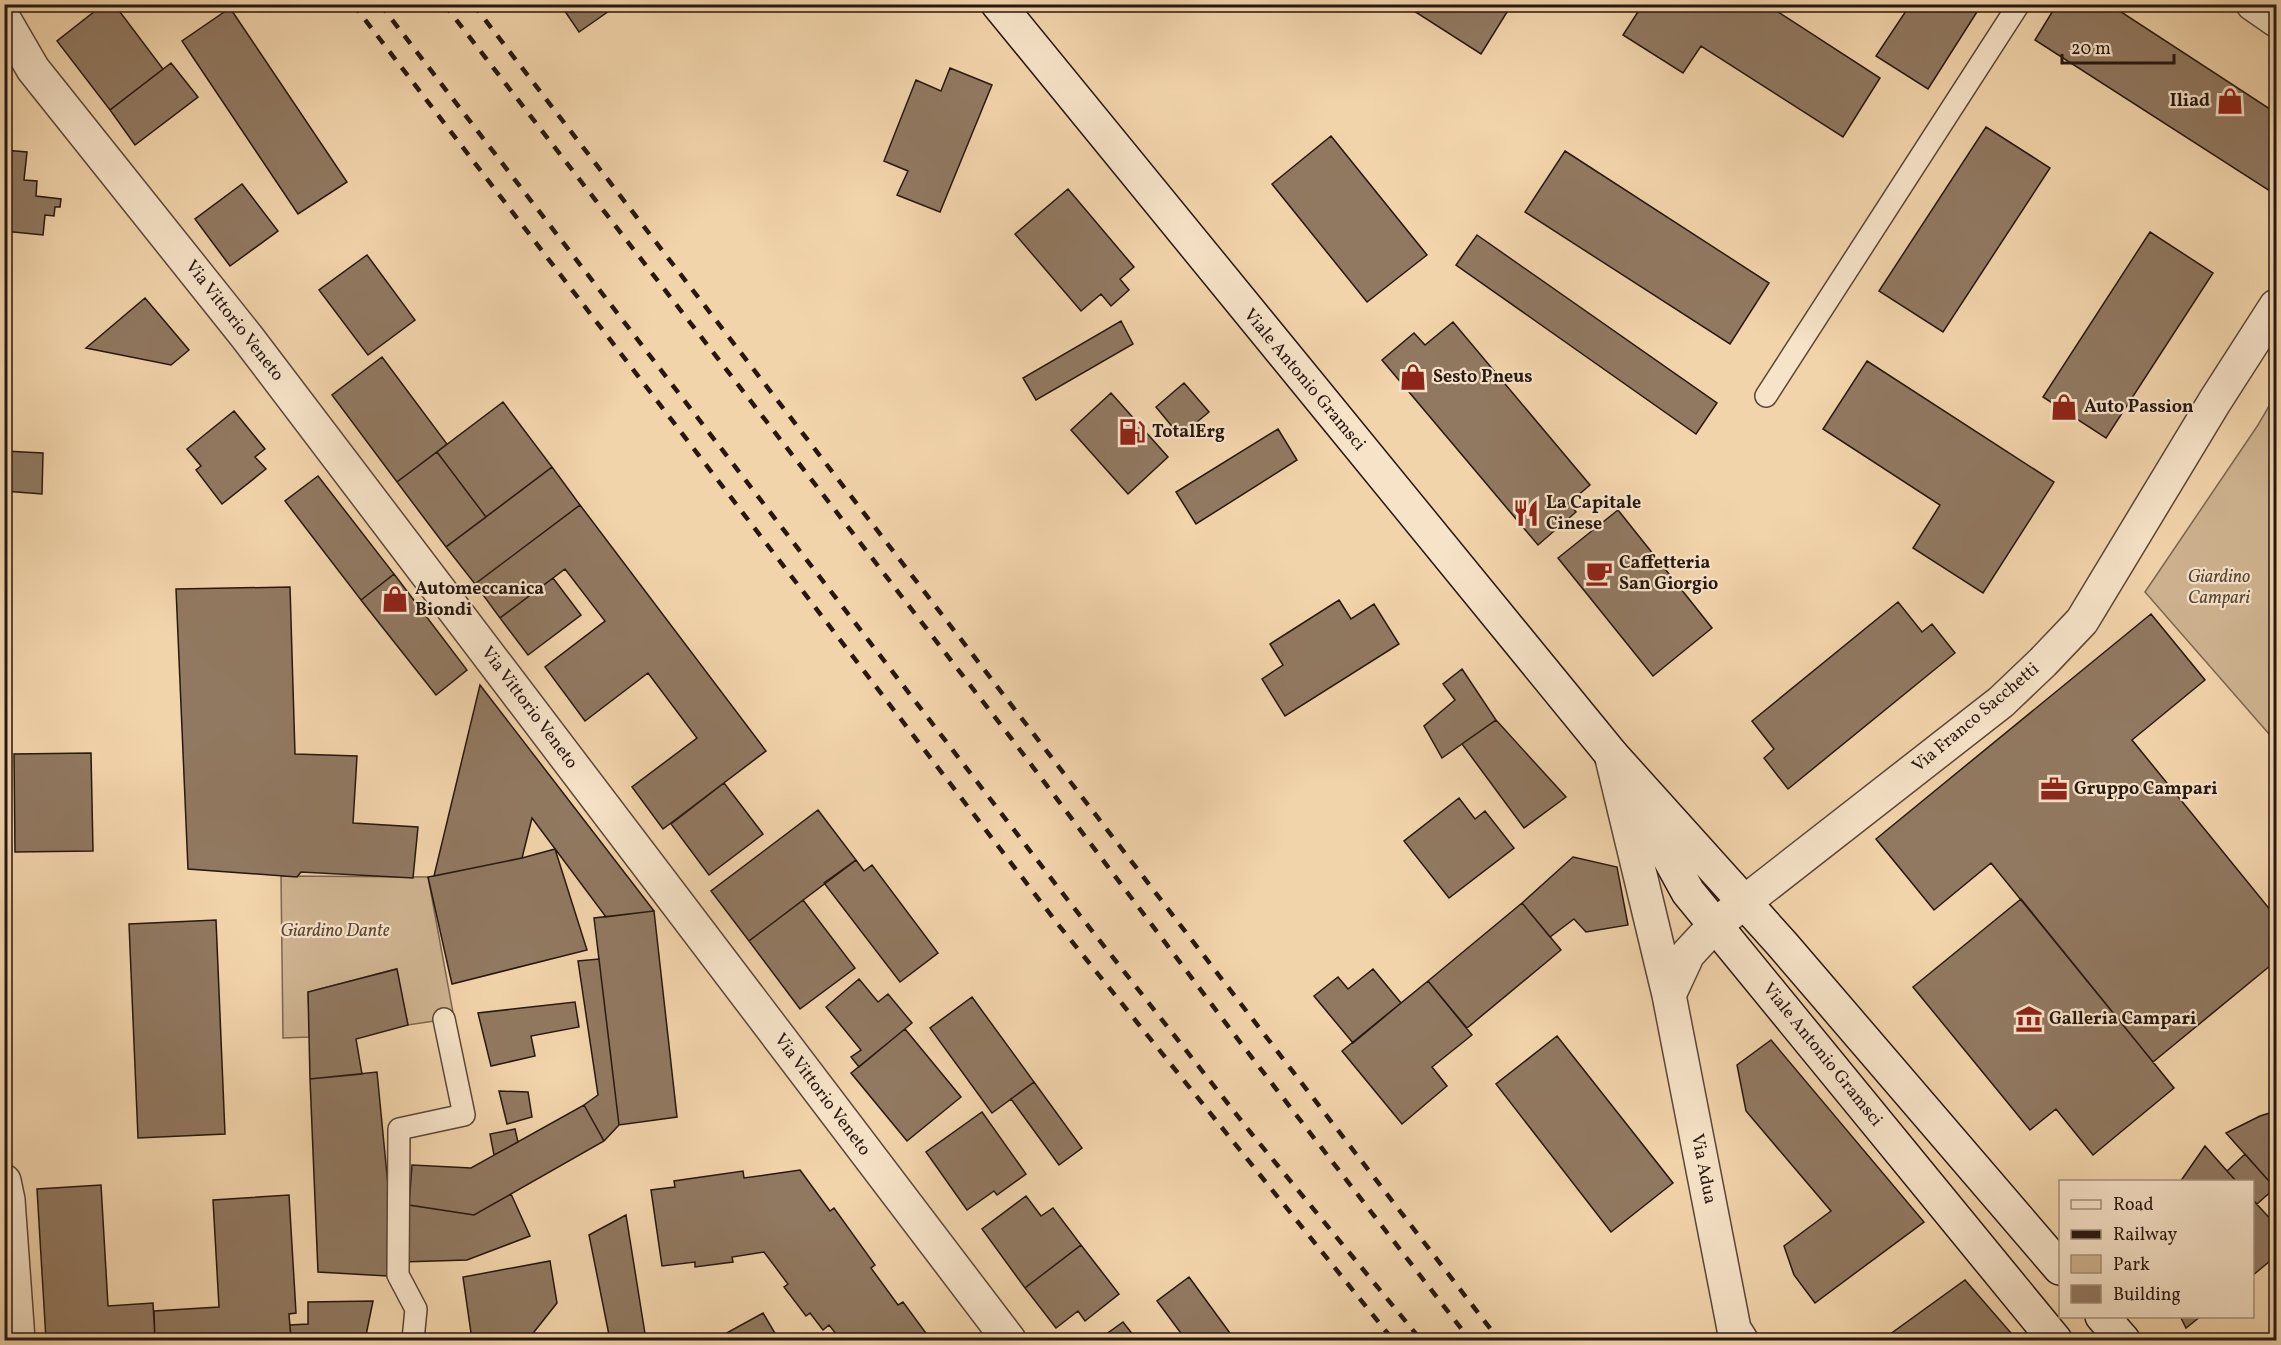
<svg xmlns="http://www.w3.org/2000/svg" width="2281" height="1345" viewBox="0 0 2281 1345" font-family="Vollkorn,serif">
  <style>
    .green { fill: #cfb491; stroke: #7b6650; stroke-width: 1.5 }
    .building { fill: #917961; stroke: #271710; stroke-width: 1.5 }
    .lines { fill: none; stroke-linecap: round; stroke-linejoin: round }
    .service-casing { stroke: #5a4637; stroke-width: 24 }
    .minor-casing { stroke: #5a4637; stroke-width: 36 }
    .tertiary-casing { stroke: #5a4637; stroke-width: 36 }
    .secondary-casing { stroke: #271710; stroke-width: 36 }
    .service { stroke: #f7e3c8; stroke-width: 21 }
    .minor { stroke: #f7e3c8; stroke-width: 33 }
    .tertiary { stroke: #f7e3c8; stroke-width: 33 }
    .secondary { stroke: #f7e3c8; stroke-width: 33 }
    .rail { stroke: #271710; stroke-width: 4.5; stroke-dasharray: 10 10; stroke-linecap: butt }
    .labels { text-anchor: middle; dominant-baseline: central; stroke-width: 4.5; stroke-linejoin: round; paint-order: stroke }
    .poi-label { font-size: 18px; font-weight: bold; fill: #271710; stroke: #f7e3c8; text-anchor: start }
    .street-label { font-size: 18px; fill: #271710; stroke: #f7e3c8 }
    .park-label { font-size: 18px; font-style: italic; fill: #594637; stroke: #f7e3c8 }
  </style>
  <rect width="100%" height="100%" fill="#f2d4ab"/>
  <filter id="stains"><feTurbulence type="fractalNoise" baseFrequency=".00333" numOctaves="4"/><feColorMatrix values="0 0 0 0 .2 0 0 0 0 .09 0 0 0 0 .02 0 0 0 .5 -.17"/></filter>
  <radialGradient id="worn" r=".72"><stop offset=".6" stop-color="#630" stop-opacity="0"/><stop offset="1" stop-color="#630" stop-opacity=".3"/></radialGradient>
  <!-- green -->
  <path class="green" d="M2276,394V742L2145,592L2258,425Z
    M281,876L428,877L454,1018L408,1025L396,969L308,992L310,1037L283,1038Z"/>
  <!-- building -->
  <path class="building" d="M104,4H114L163,69L110,110L57,41Z
    M560,4H619L579,32Z
    M1403,4H1512L1481,54Z
    M1643,4H1766L1880,78L1843,137L1701,46L1683,73L1623,35Z
    M1899,4H1982L1928,89L1876,56L1906,11L1898,6Z
    M2057,4H2109L2276,113V195L2035,40Z
    M230,8L347,182L298,214L182,41Z
    M171,63L198,97L135,145L110,110Z
    M950,68L992,85L940,212L897,195L908,171L884,161L916,80L941,91Z
    M1986,127L2050,168L1943,332L1879,291Z
    M1331,136L1427,255L1367,302L1272,184Z
    M4,150L27,152L24,180L37,181L36,196L61,199L60,207H55L54,216L45,215L43,235L4,231Z
    M1565,151L1769,283L1730,344L1525,212Z
    M242,184L278,231L230,266L195,219Z
    M1068,189L1134,267L1120,279L1129,290L1111,306L1101,294L1081,311L1015,234Z
    M2150,232L2213,273L2106,438L2043,397Z
    M1477,235L1717,403L1696,434L1456,265Z
    M367,255L415,320L368,355L319,290Z
    M145,298L189,350L171,365L86,348Z
    M1121,321L1133,344L1036,400L1023,378Z
    M1453,322L1590,485L1569,503L1576,512L1538,545L1382,360L1414,333L1425,345Z
    M382,357L447,444L397,482L332,395Z
    M1867,361L2054,482L1983,593L1913,548L1940,505L1823,429Z
    M1184,383L1209,412L1180,436L1156,407Z
    M1111,393L1168,457L1128,494L1071,430Z
    M503,402L552,467L486,517L437,452Z
    M234,411L265,449L255,457L266,469L222,504L196,470L201,466L187,449Z
    M1278,429L1297,460L1196,524L1176,492Z
    M4,451L43,453L42,494L4,491Z
    M437,452L486,517L446,547L397,482Z
    M552,467L580,505L475,584L446,547Z
    M318,476L394,574L361,600L285,501Z
    M580,505L766,751L663,829L632,787L697,738L648,673L585,721L545,667L605,621L565,569L500,618L475,584Z
    M1618,510L1712,628L1653,676L1558,558Z
    M394,574L467,670L436,695L361,600Z
    M553,578L581,615L528,655L500,618Z
    M290,587L295,754L357,756L353,823L418,827L413,878L301,872L297,877L188,869L176,589Z
    M1339,600L1351,619L1374,604L1399,644L1285,716L1262,679L1283,665L1270,644Z
    M1898,602L1922,632L1932,624L1955,653L1788,789L1764,758L1774,749L1752,721Z
    M2151,614L2205,680L2132,740L2276,917V961L2153,1062L1991,863L1934,910L1876,839Z
    M1462,669L1496,720L1442,758L1424,726L1455,700L1443,684Z
    M480,685L654,911L606,917L532,818L522,858L434,876Z
    M1496,720L1566,797L1524,828L1462,744Z
    M91,753L93,851L15,852L14,754Z
    M724,783L763,834L709,875L671,824Z
    M1459,798L1475,819L1485,811L1514,848L1449,898L1404,841Z
    M818,810L856,860L749,941L711,891Z
    M555,849L587,950L452,984L428,877L522,858Z
    M1573,857L1617,867L1628,925L1586,932L1574,919L1550,937L1522,903Z
    M856,860L864,871L872,865L938,953L900,982L824,883Z
    M2021,899L2174,1088L2093,1155L2056,1109L2030,1130L1913,987Z
    M803,900L855,968L800,1009L749,941Z
    M1522,903L1561,950L1467,1028L1428,981Z
    M654,911L677,1117L619,1125L594,918Z
    M216,920L225,1134L138,1138L129,924Z
    M599,959L619,1125L604,1141L584,1105L598,1095L578,961Z
    M397,969L408,1025L356,1039L362,1074L310,1079L308,992Z
    M1373,969L1401,1003L1353,1043L1314,996L1338,977L1348,989Z
    M859,979L878,1002L888,994L912,1023L859,1067L851,1057L861,1050L826,1007Z
    M1428,981L1472,1035L1432,1067L1447,1086L1402,1124L1342,1051Z
    M972,997L1034,1082L992,1113L930,1028Z
    M575,1002L579,1027L531,1036L535,1056L491,1066L478,1013Z
    M905,1029L961,1097L907,1141L851,1073Z
    M1557,1036L1673,1183L1611,1232L1496,1084Z
    M1771,1040L1924,1222L1815,1303L1794,1275L1784,1246L1831,1211L1746,1111L1737,1065Z
    M377,1072L390,1206L387,1276L318,1272L310,1079Z
    M1034,1082L1082,1148L1059,1165L1011,1099Z
    M499,1091L528,1092L532,1117L507,1124Z
    M584,1105L604,1141L474,1215L409,1205L412,1165L471,1168Z
    M2276,1111V1189L2226,1133L2260,1116Z
    M982,1112L1026,1174L997,1195L994,1191L967,1210L926,1152Z
    M515,1129L518,1142L494,1155L490,1134Z
    M2205,1146L2227,1171L2237,1182H2180Z
    M2245,1154L2275,1188L2257,1204L2252,1199V1182H2237L2227,1171Z
    M800,1170L830,1211L834,1208L875,1265L871,1268L898,1305L903,1302L931,1340H841L829,1325L823,1330L810,1313L806,1316L784,1287L788,1284L764,1252L732,1257L733,1262L695,1267V1262L662,1266L651,1190L675,1187L674,1181L743,1171L744,1178Z
    M101,1185L108,1306L153,1303L155,1340H46L37,1189Z
    M511,1194L530,1236L467,1260L402,1262L409,1205L474,1215Z
    M289,1195L296,1313L289,1314L291,1340H155L154,1311L219,1307L213,1200Z
    M1026,1196L1041,1216L1053,1208L1081,1245L1025,1288L982,1229Z
    M2252,1199L2276,1225V1256L2252,1276Z
    M626,1215L646,1340H610L589,1235Z
    M1081,1245L1119,1294L1085,1321L1078,1311L1056,1328L1025,1288Z
    M550,1261L557,1303L534,1332L536,1340H472L463,1277Z
    M1189,1277L1235,1340H1186L1157,1301Z
    M1965,1280L2017,1340H1882Z
    M373,1301L365,1340H291L290,1325L308,1324V1302Z
    M763,1313L779,1340H714Z
    M2180,1316H2201L2186,1328Z
    M1123,1322L1137,1340H1098Z"/>
  <g class="lines">
    <defs>
      <path id="service" d="M1766,396L2019,4
        M413,1340L416,1309L398,1275L399,1129L464,1115L444,1019"/>
      <path id="minor" d="M4,19L33,69L247,337L1009,1340
        M1611,754L1669,995L1734,1329L1741,1340
        M1669,995L1688,954L1714,926L2001,702L2043,662L2082,621L2215,401L2276,306
        M4,1181L8,1200L18,1340"/>
      <path id="tertiary" d="M2253,4L2276,20"/>
      <path id="secondary" d="M998,4L1611,754L1782,944L2060,1268
        M1640,805L1688,892L2055,1340
        M2102,1316L2123,1340"/>
    </defs>
    <!-- service casing -->
    <use href="#service" class="service-casing"/>
    <!-- minor casing -->
    <use href="#minor" class="minor-casing"/>
    <!-- tertiary casing -->
    <use href="#tertiary" class="tertiary-casing"/>
    <!-- secondary casing -->
    <use href="#secondary" class="secondary-casing"/>
    <!-- service -->
    <use href="#service" class="service"/>
    <!-- minor -->
    <use href="#minor" class="minor"/>
    <!-- tertiary -->
    <use href="#tertiary" class="tertiary"/>
    <!-- secondary -->
    <use href="#secondary" class="secondary"/>
    <!-- rail -->
    <path class="rail" d="M353,4L1057,923L1393,1340
      M380,4L1067,899L1251,1133L1421,1340
      M444,4L1011,738L1243,1046L1470,1340
      M473,4L1499,1340"/>
  </g>
  <!-- icons -->
  <defs>
    <symbol id="shop-bare" viewBox="-9 -9 18 18"><path d="M-5-2.5h2.3a2.7 3.5 0 0 1 5.4 0H5L5.5 6h-11ZM-1.5-2.5h3a1.5 2.3 0 0 0-3 0Z" fill="#8f2418" stroke="#f7e3c8" stroke-width="2.5" paint-order="stroke"/></symbol>
    <symbol id="fuel-bare" viewBox="-9 -9 18 18"><path d="M-5.5-6h7V0h2V4h1.3V-2.5L3-4.5l.8-.8L6-3V5H2.5V1h-1V6h-7ZM-4.2-4.7v3.2H.2V-4.7Z" fill="#8f2418" stroke="#f7e3c8" stroke-width="2.5" paint-order="stroke"/></symbol>
    <symbol id="restaurant-bare" viewBox="-9 -9 18 18"><path d="M-5-6h1v4h1v-4h1v4h1v-4h1v5L-1.5 .5V6h-2V.5L-5-1ZM5-6V6H3V1.5H1.5Q1.5-4 5-6Z" fill="#8f2418" stroke="#f7e3c8" stroke-width="2.5" paint-order="stroke"/></symbol>
    <symbol id="cafe-bare" viewBox="-9 -9 18 18"><path d="M-5.5-4.5H6V0H3Q3 3.5 0 3.5H-2.5Q-5.5 3.5-5.5 0ZM3-3.2v2h1.7v-2ZM-6 4.5H4V6H-6Z" fill="#8f2418" stroke="#f7e3c8" stroke-width="2.5" paint-order="stroke"/></symbol>
    <symbol id="office-bare" viewBox="-9 -9 18 18"><path d="M-6-3h4V-5.5h4V-3h4V5H-6ZM-1-4.5V-3h2v-1.5ZM-6 0V1H6V0Z" fill="#8f2418" stroke="#f7e3c8" stroke-width="2.5" paint-order="stroke"/></symbol>
    <symbol id="museum-bare" viewBox="-9 -9 18 18"><path d="M0-6L6-3V-2H-6V-3ZM-5-1h2V3h-2ZM-1-1h2V3h-2ZM3-1h2V3H3ZM-6 4H6V6H-6Z" fill="#8f2418" stroke="#f7e3c8" stroke-width="2.5" paint-order="stroke"/></symbol>
  </defs>
  <g fill-rule="evenodd">
    <use href="#shop-bare" x="2211" y="82" width="38" height="38"/>
    <use href="#shop-bare" x="1394" y="358" width="38" height="38"/>
    <use href="#shop-bare" x="2045" y="388" width="38" height="38"/>
    <use href="#fuel-bare" x="1113" y="413" width="38" height="38"/>
    <use href="#restaurant-bare" x="1507" y="494" width="38" height="38"/>
    <use href="#cafe-bare" x="1580" y="554" width="38" height="38"/>
    <use href="#shop-bare" x="376" y="580" width="38" height="38"/>
    <use href="#office-bare" x="2035" y="770" width="38" height="38"/>
    <use href="#museum-bare" x="2010" y="1000" width="38" height="38"/>
  </g>
  <g class="labels">
    <!-- poi labels -->
    <g class="poi-label">
      <text x="2210" y="101" text-anchor="end">Iliad</text>
      <text x="1433" y="377">Sesto Pneus</text>
      <text x="2084" y="407">Auto Passion</text>
      <text x="1152" y="432">TotalErg</text>
      <text x="1546" y="503">La Capitale<tspan x="1546" dy="21">Cinese</tspan></text>
      <text x="1619" y="563">Caffetteria<tspan x="1619" dy="21">San Giorgio</tspan></text>
      <text x="415" y="589">Automeccanica<tspan x="415" dy="21">Biondi</tspan></text>
      <text x="2074" y="789">Gruppo Campari</text>
      <text x="2049" y="1019">Galleria Campari</text>
    </g>
    <!-- street labels -->
    <g class="street-label">
      <text transform="translate(234 321) rotate(52)">Via Vittorio Veneto</text>
      <text transform="translate(1304 380) rotate(50)">Viale Antonio Gramsci</text>
      <text transform="translate(529 708) rotate(53)">Via Vittorio Veneto</text>
      <text transform="translate(1976 718) rotate(-40)">Via Franco Sacchetti</text>
      <text transform="translate(1822 1055) rotate(51)">Viale Antonio Gramsci</text>
      <text transform="translate(822 1095) rotate(53)">Via Vittorio Veneto</text>
      <text transform="translate(1703 1169) rotate(79)">Via Adua</text>
    </g>
    <!-- park labels -->
    <g class="park-label">
      <text x="2219" y="577">Giardino<tspan x="2219" dy="21">Campari</tspan></text>
      <text x="335" y="931">Giardino Dante</text>
    </g>
  </g>
  <!-- margin -->
  <rect width="2281" height="1345" fill="none" stroke="#f2d4ab" stroke-width="24"/>
  <rect x="6" y="6" width="2269" height="1333" fill="none" stroke="#271710" stroke-width="3"/>
  <rect x="12" y="12" width="2257" height="1321" fill="none" stroke="#271710" stroke-width="1.5"/>
  <!-- legend -->
  <rect x="2059" y="1180" width="195" height="138" fill="#f7e3c8" stroke="#a4917e" stroke-width="1.5"/>
  <rect x="2071" y="1200" width="30" height="9" fill="#f7e3c8" stroke="#a4917e" stroke-width="1.5"/>
  <text x="2113" y="1210" font-size="18" fill="#271710">Road</text>
  <rect x="2071" y="1230" width="30" height="9" fill="#271710" stroke="#a4917e" stroke-width="1.5"/>
  <text x="2113" y="1240" font-size="18" fill="#271710">Railway</text>
  <rect x="2071" y="1255" width="30" height="18" fill="#cfb491" stroke="#a4917e" stroke-width="1.5"/>
  <text x="2113" y="1270" font-size="18" fill="#271710">Park</text>
  <rect x="2071" y="1285" width="30" height="18" fill="#917961" stroke="#a4917e" stroke-width="1.5"/>
  <text x="2113" y="1300" font-size="18" fill="#271710">Building</text>
  <!-- scale -->
  <path d="M2062 54v9h112v-9" fill="none" stroke="#271710" stroke-width="3"/>
  <text x="2071" y="54" font-size="18" fill="#271710" stroke="#f7e3c8" stroke-width="4.5" paint-order="stroke">20 m</text>
  <rect width="100%" height="100%" filter="url(#stains)"/>
  <rect width="100%" height="100%" fill="url(#worn)"/>
</svg>
